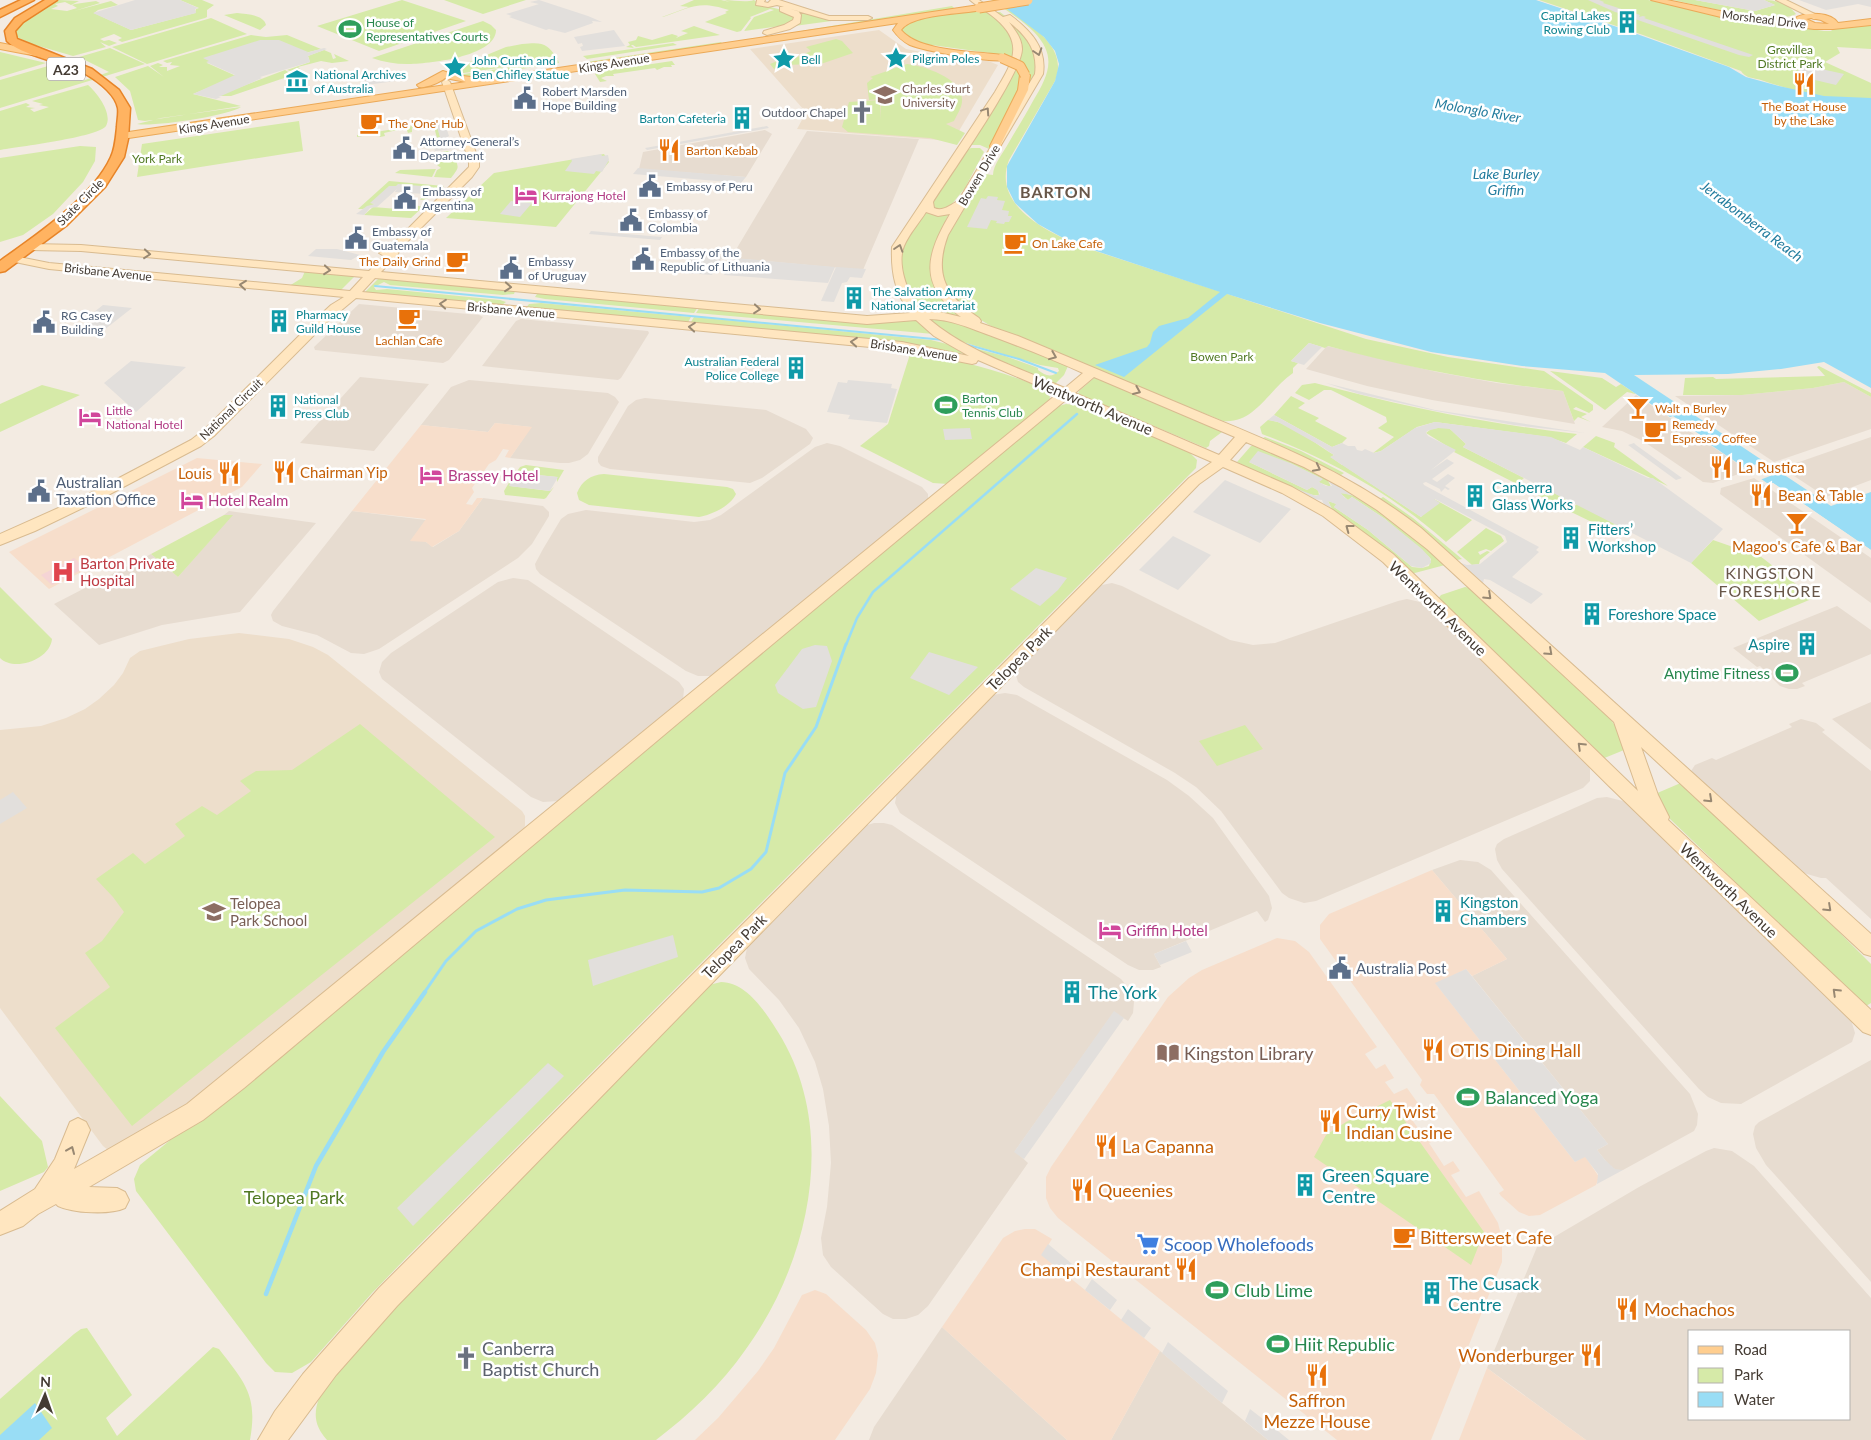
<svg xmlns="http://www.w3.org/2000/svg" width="1871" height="1440" viewBox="0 0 1871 1440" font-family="Lato,sans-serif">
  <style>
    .residential { fill: #e7dcd0; fill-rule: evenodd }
    .commercial { fill: #f7decb }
    .education { fill: #eddecb }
    .medical { fill: #f5d4d5 }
    .green { fill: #d6eaa8; fill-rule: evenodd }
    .parking { fill: #e2dfdc }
    .water { fill: #99ddf5 }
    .pier { fill: #f3ebe2 }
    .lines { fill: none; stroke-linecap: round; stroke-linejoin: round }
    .stream-far3 { stroke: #99ddf5; stroke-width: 2 }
    .stream-far2 { stroke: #99ddf5; stroke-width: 2.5 }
    .stream-far1 { stroke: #99ddf5; stroke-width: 3 }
    .stream { stroke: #99ddf5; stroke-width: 4.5 }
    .secondary-casing { stroke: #d9bb90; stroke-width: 2 }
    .primary-casing { stroke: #eba958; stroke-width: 2 }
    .highway-casing { stroke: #e78428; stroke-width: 3 }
    .secondary { fill: #ffe6c0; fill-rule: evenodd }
    .primary { fill: #ffce8f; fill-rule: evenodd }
    .highway { fill: #ffb361; fill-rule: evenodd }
    .primary-bridge-casing { stroke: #eba958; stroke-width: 11; stroke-linecap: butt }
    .primary-bridge { stroke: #ffce8f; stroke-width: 9 }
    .oneway { stroke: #988872 }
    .labels { text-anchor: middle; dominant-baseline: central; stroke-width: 5; stroke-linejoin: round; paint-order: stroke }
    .far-culture-label { font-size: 12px; fill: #0d838f; stroke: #fff; text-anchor: start }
    .far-street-label { font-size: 12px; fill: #443b33; stroke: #fff }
    .far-leisure-label { font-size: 12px; fill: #27864d; stroke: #fff; text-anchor: start }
    .far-park-label { font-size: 12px; fill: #507923; stroke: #fff }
    .far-education-label { font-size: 12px; fill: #785e54; stroke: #fff; text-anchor: start }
    .far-service-label { font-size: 12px; fill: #4e5e75; stroke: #fff; text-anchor: start }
    .far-food-label { font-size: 12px; fill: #c56008; stroke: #fff; text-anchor: start }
    .far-worship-label { font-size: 12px; fill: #5b616d; stroke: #fff; text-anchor: end }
    .far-hotel-label { font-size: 12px; fill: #b23c85; stroke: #fff; text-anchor: start }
    .shield { fill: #fff; stroke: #7c7670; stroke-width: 1 }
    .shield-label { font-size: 14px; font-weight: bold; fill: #443b33 }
    .far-water-label { font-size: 14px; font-style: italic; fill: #227c9e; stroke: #fff }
    .street-label { font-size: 15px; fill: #443b33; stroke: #fff }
    .food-label { font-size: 15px; fill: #c56008; stroke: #fff; text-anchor: start }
    .hotel-label { font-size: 15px; fill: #b23c85; stroke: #fff; text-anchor: start }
    .service-label { font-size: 15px; fill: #4e5e75; stroke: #fff; text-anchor: start }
    .culture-label { font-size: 15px; fill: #0d838f; stroke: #fff; text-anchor: start }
    .health-label { font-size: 15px; fill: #be3a42; stroke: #fff; text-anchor: start }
    .leisure-label { font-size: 15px; fill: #27864d; stroke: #fff; text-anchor: end }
    .education-label { font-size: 15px; fill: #785e54; stroke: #fff; text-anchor: start }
    .far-district-label { font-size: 16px; font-weight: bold; letter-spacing: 1px; fill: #685749; stroke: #fff }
    .neighbourhood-label { font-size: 16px; letter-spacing: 1px; fill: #685749; stroke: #fff }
    .near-culture-label { font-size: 18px; fill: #0d838f; stroke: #fff; text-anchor: start }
    .near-food-label { font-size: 18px; fill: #c56008; stroke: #fff; text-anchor: start }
    .near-education-label { font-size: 18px; fill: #785e54; stroke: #fff; text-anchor: start }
    .near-leisure-label { font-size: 18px; fill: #27864d; stroke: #fff; text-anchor: start }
    .near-park-label { font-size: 18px; fill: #507923; stroke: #fff }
    .near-shop-label { font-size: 18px; fill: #366cbe; stroke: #fff; text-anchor: start }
    .near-worship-label { font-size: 18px; fill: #5b616d; stroke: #fff; text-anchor: start }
  </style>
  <rect width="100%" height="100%" fill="#f3ebe2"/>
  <!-- residential -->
  <path class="residential" d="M765,130L772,134L746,177L639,169L643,152Z
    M807,131L919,139L863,270L731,258Z
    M359,304L479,315L483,317L449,360L443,363L315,350L314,347Z
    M521,319L648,331L649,333L621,378L618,380L482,366L516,321Z
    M1327,346L1437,372L1497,383L1563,391L1575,424L1432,400L1367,386L1306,369Z
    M360,377L429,384L374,451L300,443Z
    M469,380L608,393L615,397L619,402L588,454L580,460L569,463H560L510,458L531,427L495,423L488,432L421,425L451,387Z
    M1844,382L1871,397V429L1774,462L1675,396L1741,395L1813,388Z
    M1636,395L1744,468L1747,471L1713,483L1703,482L1643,441L1622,431L1602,427Z
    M645,398L766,410L806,429L813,438L810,444L762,478L750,483L610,469L601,466L598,462V457L628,406L636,400Z
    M1871,437V480L1826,497L1782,468Z
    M827,443L840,446L922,487L928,494V500L712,676H698L686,671L540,574L536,569L535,564L543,549L561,519L568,514L586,510L694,522L710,520L721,515L815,447Z
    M1754,478L1871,558V603L1720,494L1721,488Z
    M483,498L543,506L549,512V516L532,544L518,558L379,649L364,654L351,653L317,635L282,626L273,621L271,615L273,611L352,511L426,520V542L433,547L459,531Z
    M229,511L316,523L240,612L162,625L99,645L54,604L151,554L178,577L232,515H224Z
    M513,578L528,580L679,682L684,689L683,700L559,801L543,802L531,797L382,679L379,672L382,662L391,653L498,582Z
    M1112,583L1122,586L1230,640L1253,645L1275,643L1398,601L1407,599L1420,602L1429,607L1586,761L1590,769V781L1583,788L1316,901L1304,903L1289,898L1282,893L1221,811L1196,787L1175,773L1024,687L1018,682L1015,672L1097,586Z
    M1837,606L1871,630V654L1802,683L1805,686L1797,689H1789L1780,686L1760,666L1757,667L1733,648Z
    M1005,693L1017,695L1167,780L1189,796L1213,818L1269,896L1272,908L1268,920L1265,922L1257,911L1154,954L1161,967L1153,970H1139L1128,965L900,813L895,803L897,792L993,695Z
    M1871,702V750L1832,719Z
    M1801,719L1816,723L1825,730L1822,732L1871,771V919L1826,878H1821L1800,872L1693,775L1691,771L1695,765L1712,758L1716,760L1792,727L1789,724Z
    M1607,797L1627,802L1851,1020L1855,1033L1852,1042L1741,1104L1721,1103L1708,1097L1699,1089L1502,869L1497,860L1495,849L1497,844L1504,839L1597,798Z
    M874,823H884L892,825L1121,979L1131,991L1134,1002L1133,1013L1128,1021L1114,1012L1015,1151L1028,1163L928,1306L918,1315L906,1319H893L883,1314L831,1267L823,1255L821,1238L827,1207L831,1163L829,1126L823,1089L815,1062L799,1028L779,1000L749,969L745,958L748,943L864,826Z
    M1460,860L1478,862L1491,870L1690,1094L1698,1114L1697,1125L1694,1131L1623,1170H1616L1609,1165L1597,1150L1608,1144L1472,976L1507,959L1432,870Z
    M1871,1060V1282L1766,1165L1756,1148L1753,1134L1755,1126L1759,1122Z
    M1714,1148L1732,1151L1754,1166L1871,1298V1440H1586L1487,1368L1537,1247L1639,1187L1706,1151ZM1690,1331H1850V1419H1690Z
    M942,1327L1067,1440H869L874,1427Z
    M1160,1351L1222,1403L1268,1440H1111Z"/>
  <!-- commercial -->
  <path class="commercial" d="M495,423L532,427L510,458L505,457L509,450L503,449L496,460L489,464L472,488L474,492L466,504L472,505L477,498H483L459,531L432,547L426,542L410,541L426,519L352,511L421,425L488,432Z
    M197,458L262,464L242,487L49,589L9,552Z
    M1432,870L1507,959L1472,976L1466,969L1436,984L1575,1162L1585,1156L1599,1177L1596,1185L1540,1215L1529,1216L1519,1212L1501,1196L1499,1193L1504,1190L1434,1094H1427L1420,1085L1422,1080L1320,939V925L1329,914Z
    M1277,938L1295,941L1309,952L1377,1047L1365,1054L1376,1069L1385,1064L1394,1078L1385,1082L1394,1094L1407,1088L1420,1106L1407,1113L1423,1135L1432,1130L1438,1139L1429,1143L1444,1166L1453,1161L1460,1171L1451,1175L1466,1197L1479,1191L1498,1223L1502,1239V1262L1431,1440H1337L1058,1218L1050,1208L1046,1198V1177L1051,1167L1168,997L1189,978L1202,970Z
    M1025,1229H1035L1052,1239L1042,1255L1160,1351L1111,1440H1067L942,1327L1003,1238L1015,1231Z
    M815,1290L826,1294L866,1330L875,1343L878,1355L876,1373L870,1389L835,1440H695L718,1418L758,1371L774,1348L802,1295Z
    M1487,1368L1511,1386L1586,1440H1459Z"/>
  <!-- education -->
  <path class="education" d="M879,30L906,49L931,54L981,58L998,65L953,141L797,129L803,118L804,110L750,49Z
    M239,633L289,639L313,647L328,655L522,811L525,816V826L523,830L214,1089L108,1150L103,1146L0,1008V730L41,726L66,718L85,709L99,699L114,685L123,673L130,658L140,651L189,639Z"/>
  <!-- medical -->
  <path class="medical" d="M74,558L85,568L52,585L41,575Z"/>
  <!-- green -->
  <path class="green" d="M59,0L79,1L71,5L65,2L55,4L58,6L51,9L67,11L77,8L72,5L75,4L96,1L100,3L74,11L111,1L118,5L98,10L94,13L131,30L195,13L196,9L199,8L180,0H202L214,5L207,10V17L205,18L122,42L118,40L122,38L114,34L100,39L104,41L109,40L117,43L109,46L100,42L106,47L73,56L32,44L17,37L16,30L21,23L34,13Z
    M402,0L466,21L379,51L317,26Z
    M444,0H526L483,14Z
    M694,0H721L730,2L724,0C735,0 745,3 754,0C765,10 782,5 794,18L788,25L744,31L754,17L774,10L770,9L750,17L751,18L741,31L737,32L705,22L727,13L725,12L729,10C699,0 691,7 663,17H662L689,7L680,6Z
    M991,0H995C1020,19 1071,43 1055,81L1009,160C991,207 1051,234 1086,248L1366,339L1448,357L1544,371L1593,405V410L1589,413L1576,407L1573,409L1587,414L1581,417L1591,422L1578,417L1574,421L1563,391C1483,382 1405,367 1328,346L1325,348L1309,343L1291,361L1298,363L1293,368V373C1269,389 1255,424 1223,421L1023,340L989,325L965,310L950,294L940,273L945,241L985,174L993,175C993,165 1003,153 1008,144C1016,130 1025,116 1033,101C1048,76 1058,57 1034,32C1022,20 1006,10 991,0Z
    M1539,0H1648L1719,15L1824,31H1831L1833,29L1852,25H1871V49L1837,47L1840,53L1825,62L1871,83V98C1833,101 1796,92 1761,80C1754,78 1745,78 1741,71L1643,35Z
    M1673,0H1695L1755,11L1775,5L1764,0C1776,0 1789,4 1796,14C1777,25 1696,5 1673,0Z
    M952,6L956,10L747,40Z
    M984,9L997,17L1013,36L1014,60L990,53L924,44L913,41L900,31L902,26L917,19Z
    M797,11L823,18L839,20L794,26L801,19Z
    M997,12H1000L1017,25L1032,41L1039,69L1016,113L1027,82L1019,63L1021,49L1009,23Z
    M237,13C247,14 264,15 266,25L260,30L224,15Z
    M211,18L247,34L147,64L112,47Z
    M483,21L491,25L496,30C496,57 427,64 407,64C395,64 384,62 372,58Z
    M694,26L720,35L636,47L633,45H631L634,48L626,47L630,45L628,42L636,40L638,36L652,40L672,34L678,36L676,38L688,33L681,31Z
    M251,35L266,37L287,35L321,49L305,53L270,40L210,61L207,63L234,75H240L193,94L241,106L145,121L138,120L130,91L115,77L148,66L164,77L150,66L158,63L163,65L159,67H167V71L180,66L170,65L172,62L167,63L163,61Z
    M836,39L842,41L853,53L815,66L813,64L786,65V63L774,69L770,64L787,57L793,59L811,51L806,47Z
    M721,42L723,45L588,65L586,62Z
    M673,43L677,45L587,59L583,56Z
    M522,44C544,42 546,43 558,59L457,74L456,70L460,66L506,47Z
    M110,48L145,64L0,108V80ZM83,59L109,72L82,81L55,67Z
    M324,50L331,53L333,59L336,58L334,54L349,61L332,63L321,61L298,67L300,69C295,71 291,72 287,70L310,62L308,56Z
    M0,52L46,63L0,77Z
    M558,60L559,63L553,64L463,78L457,75Z
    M672,61L675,65H671L672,67H664L657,70L655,68L613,74L614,76H606L601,78L607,81L600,82L595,74L598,72Z
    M907,64C924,66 962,78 962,99C963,106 957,115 954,121L946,124L965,133L957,145L930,138L848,132L842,127L849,102L880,100V120L881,99L869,100L867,83L873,78L870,77Z
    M1017,68C1018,71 1020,73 1020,75C1023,88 997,136 989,149L980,145H966Z
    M285,70L293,75L231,96H217Z
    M88,85C97,93 113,113 106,126C99,137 17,147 0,150V111L26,103L30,105L26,107L35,108L30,109L34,112L49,107L39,105L43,104L32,101Z
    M241,107C228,116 153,127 137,124L161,118Z
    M299,121L303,151L137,177L142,144Z
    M444,121L445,124L438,123L440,137L437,138L434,127L412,128V132L408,133L406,128L384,133L385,136L380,137L378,133L357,137V135Z
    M80,146L96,147L95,161L83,182L53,214L23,235L0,242V158Z
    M971,148H980L984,152L965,188L947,210L936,211L930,206L967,150Z
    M444,151H449L451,155H456C456,169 462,164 451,178L434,177L437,170L441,168L437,165Z
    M604,154L609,162L556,227L446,218L494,173Z
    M436,169L432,177L395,173L400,170Z
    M389,181L444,186C436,194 432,199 420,200L432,187L396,186L371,203L375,204L363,209H358Z
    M415,205L423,207L411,218L364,215L373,207L410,210Z
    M926,212L934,215H948L932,252L931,272L968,320L923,315L916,309L899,274L903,244Z
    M305,271L356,275L340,291L289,286L302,278Z
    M380,277L514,291H515L514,294L503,295L390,285L384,282L374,287L376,290L387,289L500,300L506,302L502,305L363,294Z
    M539,291L698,307L694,313L545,299L535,297Z
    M541,303L691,317L687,324L525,309L529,304Z
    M700,307L869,322L914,317L934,334L696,313Z
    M694,317L931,340L947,344L965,354L910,345L689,325Z
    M925,318L957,322L1064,364L1068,366L1064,375L1055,384L969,347L1005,356L1038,368V370C1046,376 1051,378 1059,371L1058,368L1040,365L956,340Z
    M911,351C958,360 1000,370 1045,389L1049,392L1050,399L948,484L933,483L860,446L888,424Z
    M1819,366L1871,393V397L1844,382L1813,388L1742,395H1683L1685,378L1713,377L1716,379L1825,376L1817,367Z
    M1550,371L1602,378L1616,387L1621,384L1636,394L1627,392L1605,410Z
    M1094,378H1098L1222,432L1210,441L1209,446L1206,448L1078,394L1079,391Z
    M1315,383C1401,406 1488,424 1577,434L1566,443L1548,437L1435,422L1417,427L1381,451L1373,453L1394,437L1378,428L1387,422L1386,417L1331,390H1324L1309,400L1295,393L1302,385Z
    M42,385L80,395L0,432V404Z
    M1291,396L1305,403L1298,408L1319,418L1315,421L1347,438L1342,443L1332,447L1274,415Z
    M1066,404L1083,406L1189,452L1197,460L1196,468L407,1257L372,1293L311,1362L292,1373L275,1372L266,1363L136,1191L134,1179L140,1165L1059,406Z
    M1268,420C1287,421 1318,445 1334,455L1331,457L1342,465L1350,461L1369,463L1371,466L1343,465L1421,517L1434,499L1472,520L1446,542C1392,494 1329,459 1262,434L1260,427Z
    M1445,427L1450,429L1466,444L1463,447L1524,478L1517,484L1454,452L1455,451L1426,433L1431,429Z
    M1596,436L1615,443L1614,447L1668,486L1583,447Z
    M1265,437L1301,451L1344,473L1341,475L1265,439L1263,438Z
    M1258,444C1274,451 1327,469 1331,487L1318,482L1322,479L1290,463L1249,462L1307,490L1312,487L1318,490L1319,495C1307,498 1251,470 1237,462L1251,446Z
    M526,465L564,470L557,482V477L518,473L515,477H513L520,467Z
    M604,474L727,487L733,489L736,494C731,506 711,515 699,517L589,505L579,500L577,493C582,481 590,475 604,474Z
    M510,481L512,482L510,486L550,491L554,487L546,498L544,499L505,495L504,491Z
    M1538,485L1572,502L1564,508L1530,491Z
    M1340,493C1374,494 1421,543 1445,565L1411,574L1333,511L1328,501L1337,504L1334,507L1368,530L1412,567L1422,568L1429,566L1431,559L1428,556L1385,519L1352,497L1348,500Z
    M1383,497L1413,518L1462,559L1457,560L1426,532L1380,499Z
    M1577,504L1629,531L1628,533L1609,523L1598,525L1569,511Z
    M224,515H233L178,577L151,554Z
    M1486,528L1501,536L1504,541L1491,551L1486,549L1478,552L1480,555L1487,551L1490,552L1480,560L1479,564L1472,565L1457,552Z
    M1713,540L1736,548L1751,549L1814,598L1759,621L1691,563Z
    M0,587L52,639C50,660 14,672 0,658Z
    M1465,587L1471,588L1610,719L1617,728L1629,748L1602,759L1438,599L1441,595Z
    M360,724L495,837L132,1126L55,1028L110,987L85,953L102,941L124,912L113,897L96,879L133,853L145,864L185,836L175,824L202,806L217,815L251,791L240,781L256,771L292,770Z
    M1245,725L1263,749L1217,766L1199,741Z
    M1683,782L1763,856L1871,964V1003L1861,1009L1781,932L1718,865L1669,818L1655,794Z
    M721,982C747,982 766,1013 778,1032C839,1129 810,1261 746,1349C721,1385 690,1414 656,1440H327C315,1426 313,1415 319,1398L347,1356L709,985Z
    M0,1096L42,1141L48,1167L44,1172L0,1191Z
    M1390,1100L1484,1232L1471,1265L1314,1157L1326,1135L1346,1122Z
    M87,1328L132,1395L106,1418L117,1436L213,1347L219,1349C245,1383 258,1395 250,1440H0V1399L74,1334L81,1329Z"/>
  <!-- parking -->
  <path class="parking" d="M135,0H180L198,8L195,9L196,13L131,30L93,13Z
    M539,0L588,16L602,22L592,21L593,23L565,33L549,29L546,30L509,17L512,16L506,14L539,4L530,2Z
    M1588,0H1599L1604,2L1603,3L1640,15L1639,17L1643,16L1646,17L1644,18L1753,55L1749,57L1739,55L1632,18L1634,17L1615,12Z
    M1695,0H1764L1775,5L1755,11Z
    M1799,0H1871V7L1858,4L1826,10Z
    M614,30L625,46L582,51L580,47L583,46L582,43L578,44L574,37Z
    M260,40H279L308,52L306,53L324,48L327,49L308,56L310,62L260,77L262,78L221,96H218L221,97L216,99L193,94L235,75L206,62L209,61L203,58Z
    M1803,65L1844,74L1836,85L1794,75Z
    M401,71L403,80L366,85L364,78L369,76Z
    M454,122L455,125L446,127L449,136L441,141L443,147L462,146L463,148L435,151L431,139L440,137L436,124Z
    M767,126L769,128L647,150L645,148Z
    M601,154L602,156L608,155L609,160L602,172L596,171L594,174L565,171L572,161L571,159Z
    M638,168L746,177L741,183L633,174Z
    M398,184L433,187L425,194L395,192L397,189L377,207L370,208L364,215L356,214L367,206L375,204L370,203L389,186H396Z
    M988,196L998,197L997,200L1005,201L1002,210L1009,211L1008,216H1012L1009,222H1005L1004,224L996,223L997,221L991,220L987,229L967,227L981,198L986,199Z
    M511,201L532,203L520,217L500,214Z
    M591,231L662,237L660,240L589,234Z
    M316,249H337L360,255L351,260L308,256Z
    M693,254L723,256L712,275L686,273L685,266Z
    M735,258L835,267L828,283L724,275Z
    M836,267L866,269L862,278L850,277L847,282L842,283L834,302L821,301Z
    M103,305L132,308L99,334L80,332L94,321L84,320Z
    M1309,343L1322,347L1304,365L1291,361Z
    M131,361L186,367L136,412L104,383Z
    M848,380L892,384L891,388L897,389L887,423L848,419L850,415L827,412L838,382L847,383Z
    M1326,383L1435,410L1585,433L1514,425L1436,411L1359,394Z
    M1274,415L1332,447L1342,443L1348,446H1355L1357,450L1362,451L1365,449L1374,453L1381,451L1415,428L1435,422L1551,437L1580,450L1583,447L1648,478H1653L1723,529L1691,563L1463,447L1466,444L1450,429L1438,428L1427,431L1426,433L1428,436L1456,450L1431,470L1447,459L1454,463L1432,479L1437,482L1448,474L1455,478L1445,486L1450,489L1448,490L1445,488L1441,492L1440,489L1426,482L1423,483L1424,485L1539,547L1536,550L1539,552L1512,577L1543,594L1531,604L1490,580L1484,579L1483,583L1461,563L1467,565L1480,564L1507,542L1505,536L1435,499H1434L1440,503L1421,517L1330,457L1334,455L1319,445L1278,422L1268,420Z
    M970,428L972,439L945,440L943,429Z
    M1634,443L1636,445L1682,478L1676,480L1628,445Z
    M1258,451L1290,463L1323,479L1319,482L1326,486H1332L1327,479L1336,481L1340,488L1348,489L1355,496L1341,493L1344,497L1348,500L1352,497L1385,519L1422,549L1430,558L1431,563L1422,568L1411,566L1368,530L1334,507L1336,504L1328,501L1332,510L1325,507L1322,500L1312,499L1292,487L1316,496L1320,494L1317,490L1312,487L1307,490L1249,462Z
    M518,473L558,477L550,491L509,486L513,477H515Z
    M1225,480L1291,509L1260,543L1193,512Z
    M1173,536L1211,555L1178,590L1139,570Z
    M1036,568L1067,578L1058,590L1040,606L1010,589Z
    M815,645L827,646L832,661L816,707L803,709L778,693L775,685L802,649Z
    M929,652L978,667L949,695L910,678Z
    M13,792L27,808L0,824V800Z
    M673,935L678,957L593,986L588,960Z
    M1186,941L1192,952L1160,965L1154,954Z
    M1466,969L1608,1144L1597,1150L1605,1160L1615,1169L1623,1170L1597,1184L1598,1174L1585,1157L1575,1162L1435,983Z
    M1114,1011L1124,1018L1024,1159L1014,1152Z
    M548,1063L564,1076L413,1226L397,1208Z
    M1048,1244L1077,1268L1071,1279L1041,1255Z
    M1092,1279L1117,1300L1110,1310L1085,1290Z
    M1128,1309L1151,1328L1144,1338L1121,1320Z
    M1168,1342L1228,1391L1222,1403L1162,1353Z
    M1250,1409L1268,1423L1289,1440H1268L1245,1421Z"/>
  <!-- water -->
  <path class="water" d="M995,0H1536L1623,29L1729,67L1746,77L1779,86L1824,96L1871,98V388L1824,362L1781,369L1728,374L1634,375L1831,506L1871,492V550L1773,483H1767L1705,441H1709L1673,416L1670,417L1605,373L1522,366L1431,352L1320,323L1227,294L1124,377L1095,365L1147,347L1150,343L1153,332L1159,326L1188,318L1220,292L1072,243L1038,224L1015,203L1007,187V166L1055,81L1059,64L1055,51L1044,37Z
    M35,1403L52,1428L39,1440H0V1435Z"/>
  <!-- pier -->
  <path class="pier" d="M1764,462L1780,472L1760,480L1743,468Z
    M1764,483H1773L1871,550V552L1772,486Z"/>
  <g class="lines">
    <!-- stream-far3 -->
    <path class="stream-far3" d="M375,286L944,340
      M965,344L1019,359L1056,373"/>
    <!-- stream-far2 -->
    <path class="stream-far2" d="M846,645L857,618L873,592L1077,414"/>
    <!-- stream-far1 -->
    <path class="stream-far1" d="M424,993L446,961L476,931L517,909L546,900L625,890L702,892L719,888L751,869L766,852L785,773L816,727L846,644"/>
    <!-- stream -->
    <path class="stream" d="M266,1294L316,1166L383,1052L425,992"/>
    <defs>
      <path id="secondary" d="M757,0H765L764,2L768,3L771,0H779L829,16H868L872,18L868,20H829L790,9L798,11L801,15L800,23L790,29L767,35L763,33L764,31L784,25L793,20L794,17L780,11V7H784L777,5L768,7L756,5Z
        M970,0H979L1003,17L1010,15C1030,30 1047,47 1043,74L948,235C933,275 946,296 979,318L981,321L980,323L1018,336C1080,362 1142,388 1204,414C1284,447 1351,474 1421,528L1871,934V956L1864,954L1641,747L1658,795L1669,817L1668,820L1871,1010V1035L1863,1032L1609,786L1383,562L1323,516L1282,493L1223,467L1199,484L397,1306L336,1375L288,1440H258L275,1411L303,1374L379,1288L1189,478L1212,462L1067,399L714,693L244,1088L203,1120L89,1187L117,1188L125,1192L129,1200L125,1208C110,1215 73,1213 58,1206L56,1204L38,1214L23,1226L0,1235V1211L35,1189L55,1159L70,1122L78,1118L86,1122L90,1130L74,1169L187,1104L1057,394L978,360L976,363L972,364L902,350L356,298L326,323L214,436L201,446L93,503L35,531L0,545V534L83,497L191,440L204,430L318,317L331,305L344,297L49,269L10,261L8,259L14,256L49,263L350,291L363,277L81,251L30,250L24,247L30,244L81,245L369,271L384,256L379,253L391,246L469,167V161L442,82L446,79L450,82L479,161V167L472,177L400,249L398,254L381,272L867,316L910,313C895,292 891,273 892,247L995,92C1011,64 1026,45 996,19C988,12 978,7 970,0ZM1009,22C1027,36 1038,51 1035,74L958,201C950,205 943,212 934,208L933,202C950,175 1022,74 1022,49C1022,39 1015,30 1009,22ZM926,212L938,216L950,214C926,255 918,284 961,317L940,312H922C909,298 896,265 904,246C909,234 919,223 926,212ZM375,278L867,324L916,320L934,336L969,356L902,342L362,292ZM929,319C950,319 969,328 989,335C1021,347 1052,359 1083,373L1065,388C1019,368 968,352 929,319ZM1094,377L1235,437L1219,455L1075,393ZM1246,442L1304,467L1341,487L1377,510L1427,549L1614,722L1638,791L1393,554L1333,510L1292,487L1230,460Z
        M1776,0H1786L1821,17L1814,19Z"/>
      <path id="primary" d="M1651,0H1667L1725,12L1798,21L1796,19L1797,17C1808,12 1831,12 1838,23L1871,19V25L1833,29H1814L1725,18ZM1811,18L1821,20L1829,24L1815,23L1806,19Z
        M979,5L983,8L982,10C963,14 912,14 901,30C919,52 975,51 1002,55L1007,58L1005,60C991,63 925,51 910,45C902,41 898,37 893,30L898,23L122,139L117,136L122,133L466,82L445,78C439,83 426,88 419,87L417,85L443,71L455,75L471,77V81Z
        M0,43L42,51L47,54L42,57L0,49Z
        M1025,72L1030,75L1028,90L999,148H991L990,146L1018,90L1020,75Z"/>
      <path id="highway" d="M21,0H34L0,17V10Z
        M45,0H57L23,22L15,31L17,39L92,69L119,90L130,108L128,139L124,157L105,187L67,225L5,271L0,272V261C35,236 93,197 111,157C115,149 116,137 117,127C117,122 119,114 118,108C115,93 96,80 84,73C65,63 20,55 7,41L5,31L15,18Z"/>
    </defs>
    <!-- secondary casing -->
    <use href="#secondary" class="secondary-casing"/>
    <!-- primary casing -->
    <use href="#primary" class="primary-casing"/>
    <!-- highway casing -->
    <use href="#highway" class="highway-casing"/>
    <!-- secondary -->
    <use href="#secondary" class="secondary"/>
    <!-- primary -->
    <use href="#primary" class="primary"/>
    <!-- highway -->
    <use href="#highway" class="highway"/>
    <defs>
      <path id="primary-bridge" d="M979,8L1028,0
        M1002,58L1020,66L1025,75"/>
    </defs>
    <!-- primary-bridge casing -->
    <use href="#primary-bridge" class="primary-bridge-casing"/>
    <!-- primary-bridge -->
    <use href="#primary-bridge" class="primary-bridge"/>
  </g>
  <!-- one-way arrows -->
  <defs><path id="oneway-chevron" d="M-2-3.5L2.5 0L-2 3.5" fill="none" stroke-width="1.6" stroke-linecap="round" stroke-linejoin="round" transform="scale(1.25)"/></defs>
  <g class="oneway">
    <use href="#oneway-chevron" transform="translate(1038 52) rotate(72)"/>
    <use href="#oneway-chevron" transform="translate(986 111) rotate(-56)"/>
    <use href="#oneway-chevron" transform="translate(899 248) rotate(-72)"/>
    <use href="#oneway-chevron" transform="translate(147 254) rotate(5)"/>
    <use href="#oneway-chevron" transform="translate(327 270) rotate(5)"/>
    <use href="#oneway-chevron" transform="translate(243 285) rotate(-174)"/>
    <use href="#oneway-chevron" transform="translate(508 287) rotate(5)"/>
    <use href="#oneway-chevron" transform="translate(443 304) rotate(-175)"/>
    <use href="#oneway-chevron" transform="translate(757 309) rotate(5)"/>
    <use href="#oneway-chevron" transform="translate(692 327) rotate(-175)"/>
    <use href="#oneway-chevron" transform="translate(854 342) rotate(-175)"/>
    <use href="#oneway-chevron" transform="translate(1053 356) rotate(22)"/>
    <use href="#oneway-chevron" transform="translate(1137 391) rotate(23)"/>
    <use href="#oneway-chevron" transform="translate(1317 468) rotate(27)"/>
    <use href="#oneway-chevron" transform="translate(1349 528) rotate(-143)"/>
    <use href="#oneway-chevron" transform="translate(1488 596) rotate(43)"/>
    <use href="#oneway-chevron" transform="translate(1549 652) rotate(42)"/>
    <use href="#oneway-chevron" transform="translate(1581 746) rotate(-136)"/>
    <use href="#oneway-chevron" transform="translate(1709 799) rotate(43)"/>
    <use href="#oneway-chevron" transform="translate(1828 908) rotate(43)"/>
    <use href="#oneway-chevron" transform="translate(1836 992) rotate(-136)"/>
    <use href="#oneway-chevron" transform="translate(71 1150) rotate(-67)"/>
  </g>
  <!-- icons -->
  <defs>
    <symbol id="building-bare" viewBox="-9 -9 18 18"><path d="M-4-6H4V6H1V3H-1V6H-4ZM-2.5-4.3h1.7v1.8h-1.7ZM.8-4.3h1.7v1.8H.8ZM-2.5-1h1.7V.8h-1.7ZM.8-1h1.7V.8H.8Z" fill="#0f9aa8" stroke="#fff" stroke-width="2.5" paint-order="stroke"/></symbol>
    <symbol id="stadium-bare" viewBox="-9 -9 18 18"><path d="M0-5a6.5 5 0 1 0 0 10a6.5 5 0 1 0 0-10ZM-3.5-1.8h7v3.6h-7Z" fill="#2e9e5b" stroke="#fff" stroke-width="2.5" paint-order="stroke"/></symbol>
    <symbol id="sight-bare" viewBox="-9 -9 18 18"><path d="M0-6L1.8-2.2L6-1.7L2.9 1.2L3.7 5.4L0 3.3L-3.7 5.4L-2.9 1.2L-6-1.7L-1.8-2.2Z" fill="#0f9aa8" stroke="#fff" stroke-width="2.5" paint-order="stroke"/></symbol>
    <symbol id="museum-bare" viewBox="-9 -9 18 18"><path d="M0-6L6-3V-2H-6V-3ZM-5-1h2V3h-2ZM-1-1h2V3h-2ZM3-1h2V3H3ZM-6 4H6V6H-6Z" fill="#0f9aa8" stroke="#fff" stroke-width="2.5" paint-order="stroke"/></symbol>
    <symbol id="restaurant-bare" viewBox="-9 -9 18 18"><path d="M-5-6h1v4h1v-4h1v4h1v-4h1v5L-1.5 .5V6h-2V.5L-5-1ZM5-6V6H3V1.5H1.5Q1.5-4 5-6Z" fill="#e8710a" stroke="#fff" stroke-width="2.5" paint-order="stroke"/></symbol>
    <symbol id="university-bare" viewBox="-9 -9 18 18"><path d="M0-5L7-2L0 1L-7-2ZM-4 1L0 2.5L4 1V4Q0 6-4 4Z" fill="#8d6e63" stroke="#fff" stroke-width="2.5" paint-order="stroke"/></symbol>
    <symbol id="civic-bare" viewBox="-9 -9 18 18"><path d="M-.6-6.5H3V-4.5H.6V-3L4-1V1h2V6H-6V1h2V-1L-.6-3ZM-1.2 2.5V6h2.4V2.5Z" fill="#5c6f8a" stroke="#fff" stroke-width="2.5" paint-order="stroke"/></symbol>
    <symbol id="church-bare" viewBox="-9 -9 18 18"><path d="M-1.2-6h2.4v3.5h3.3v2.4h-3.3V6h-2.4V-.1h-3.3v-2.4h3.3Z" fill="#6b7280" stroke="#fff" stroke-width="2.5" paint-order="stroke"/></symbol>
    <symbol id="cafe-bare" viewBox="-9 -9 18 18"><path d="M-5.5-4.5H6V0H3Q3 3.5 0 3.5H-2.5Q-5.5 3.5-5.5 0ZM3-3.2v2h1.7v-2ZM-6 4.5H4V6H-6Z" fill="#e8710a" stroke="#fff" stroke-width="2.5" paint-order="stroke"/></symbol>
    <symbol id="hotel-bare" viewBox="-9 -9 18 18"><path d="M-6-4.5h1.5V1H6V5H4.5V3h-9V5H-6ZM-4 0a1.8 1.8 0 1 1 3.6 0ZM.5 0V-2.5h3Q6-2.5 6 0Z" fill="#d1479c" stroke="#fff" stroke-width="2.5" paint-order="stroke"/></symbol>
    <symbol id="bar-bare" viewBox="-9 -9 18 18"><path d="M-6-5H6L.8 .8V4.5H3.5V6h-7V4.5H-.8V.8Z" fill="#e8710a" stroke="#fff" stroke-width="2.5" paint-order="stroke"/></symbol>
    <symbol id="hospital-bare" viewBox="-9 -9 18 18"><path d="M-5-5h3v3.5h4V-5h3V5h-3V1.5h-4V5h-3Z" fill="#e0444e" stroke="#fff" stroke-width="2.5" paint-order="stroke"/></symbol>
    <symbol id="school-bare" viewBox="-9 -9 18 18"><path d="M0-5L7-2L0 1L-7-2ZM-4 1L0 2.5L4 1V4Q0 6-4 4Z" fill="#8d6e63" stroke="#fff" stroke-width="2.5" paint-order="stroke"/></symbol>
    <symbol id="library-bare" viewBox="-9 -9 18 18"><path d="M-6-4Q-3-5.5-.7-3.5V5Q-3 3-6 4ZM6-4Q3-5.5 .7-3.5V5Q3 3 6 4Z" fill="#8d6e63" stroke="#fff" stroke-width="2.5" paint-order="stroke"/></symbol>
    <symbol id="supermarket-bare" viewBox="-9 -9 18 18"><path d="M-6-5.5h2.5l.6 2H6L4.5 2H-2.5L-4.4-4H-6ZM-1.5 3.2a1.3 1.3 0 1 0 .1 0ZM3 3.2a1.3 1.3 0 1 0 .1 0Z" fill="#3f7fe0" stroke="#fff" stroke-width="2.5" paint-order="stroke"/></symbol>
  </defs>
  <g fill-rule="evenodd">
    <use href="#building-bare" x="1611" y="6" width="32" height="32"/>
    <use href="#stadium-bare" x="334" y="13" width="32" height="32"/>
    <use href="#sight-bare" x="880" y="42" width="32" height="32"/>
    <use href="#sight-bare" x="768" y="43" width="32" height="32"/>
    <use href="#sight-bare" x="439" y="51" width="32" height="32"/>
    <use href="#museum-bare" x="281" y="65" width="32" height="32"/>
    <use href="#restaurant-bare" x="1788" y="68" width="32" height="32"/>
    <use href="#university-bare" x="869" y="79" width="32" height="32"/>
    <use href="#civic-bare" x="509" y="82" width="32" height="32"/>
    <use href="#church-bare" x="846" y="96" width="32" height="32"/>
    <use href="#building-bare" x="726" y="102" width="32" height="32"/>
    <use href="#cafe-bare" x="355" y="107" width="32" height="32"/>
    <use href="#civic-bare" x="388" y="132" width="32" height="32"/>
    <use href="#restaurant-bare" x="653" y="134" width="32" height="32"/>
    <use href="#civic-bare" x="634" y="170" width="32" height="32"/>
    <use href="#hotel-bare" x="510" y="179" width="32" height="32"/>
    <use href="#civic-bare" x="389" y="182" width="32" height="32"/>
    <use href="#civic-bare" x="615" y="204" width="32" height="32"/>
    <use href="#civic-bare" x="340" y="222" width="32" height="32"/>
    <use href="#cafe-bare" x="999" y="227" width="32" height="32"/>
    <use href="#civic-bare" x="627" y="243" width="32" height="32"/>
    <use href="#cafe-bare" x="441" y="245" width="32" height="32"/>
    <use href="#civic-bare" x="495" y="252" width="32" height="32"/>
    <use href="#building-bare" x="838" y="282" width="32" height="32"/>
    <use href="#cafe-bare" x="393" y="302" width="32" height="32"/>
    <use href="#building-bare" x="263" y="305" width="32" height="32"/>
    <use href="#civic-bare" x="28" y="306" width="32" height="32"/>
    <use href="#building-bare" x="780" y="352" width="32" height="32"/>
    <use href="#stadium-bare" x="930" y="389" width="32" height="32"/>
    <use href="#building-bare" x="262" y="390" width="32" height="32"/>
    <use href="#bar-bare" x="1622" y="392" width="32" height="32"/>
    <use href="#hotel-bare" x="74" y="401" width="32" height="32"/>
    <use href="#cafe-bare" x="1639" y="415" width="32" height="32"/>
    <use href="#restaurant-bare" x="1705" y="451" width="32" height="32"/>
    <use href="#restaurant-bare" x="268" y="456" width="32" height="32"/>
    <use href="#restaurant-bare" x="213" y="457" width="32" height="32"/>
    <use href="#hotel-bare" x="415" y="459" width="32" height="32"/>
    <use href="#civic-bare" x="23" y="475" width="32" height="32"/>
    <use href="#restaurant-bare" x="1745" y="479" width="32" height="32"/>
    <use href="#building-bare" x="1459" y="480" width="32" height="32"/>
    <use href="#hotel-bare" x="176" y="484" width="32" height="32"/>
    <use href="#bar-bare" x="1781" y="507" width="32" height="32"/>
    <use href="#building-bare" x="1555" y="522" width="32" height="32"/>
    <use href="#hospital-bare" x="47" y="556" width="32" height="32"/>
    <use href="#building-bare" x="1576" y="598" width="32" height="32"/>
    <use href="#building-bare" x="1791" y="628" width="32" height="32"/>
    <use href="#stadium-bare" x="1771" y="657" width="32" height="32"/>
    <use href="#building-bare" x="1427" y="895" width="32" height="32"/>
    <use href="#school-bare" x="198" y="896" width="32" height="32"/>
    <use href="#hotel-bare" x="1094" y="914" width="32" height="32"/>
    <use href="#civic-bare" x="1324" y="952" width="32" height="32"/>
    <use href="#building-bare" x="1056" y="976" width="32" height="32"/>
    <use href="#restaurant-bare" x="1417" y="1034" width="32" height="32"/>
    <use href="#library-bare" x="1152" y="1037" width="32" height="32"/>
    <use href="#stadium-bare" x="1452" y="1081" width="32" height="32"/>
    <use href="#restaurant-bare" x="1314" y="1105" width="32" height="32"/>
    <use href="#restaurant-bare" x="1090" y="1130" width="32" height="32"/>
    <use href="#building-bare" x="1289" y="1169" width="32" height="32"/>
    <use href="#restaurant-bare" x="1066" y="1174" width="32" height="32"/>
    <use href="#cafe-bare" x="1388" y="1221" width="32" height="32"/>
    <use href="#supermarket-bare" x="1132" y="1228" width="32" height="32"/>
    <use href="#restaurant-bare" x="1170" y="1253" width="32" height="32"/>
    <use href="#stadium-bare" x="1201" y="1274" width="32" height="32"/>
    <use href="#building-bare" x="1416" y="1277" width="32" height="32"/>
    <use href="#restaurant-bare" x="1611" y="1293" width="32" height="32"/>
    <use href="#stadium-bare" x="1262" y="1328" width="32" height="32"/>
    <use href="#restaurant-bare" x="1575" y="1339" width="32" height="32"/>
    <use href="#church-bare" x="450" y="1342" width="32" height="32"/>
    <use href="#restaurant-bare" x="1301" y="1359" width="32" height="32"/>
  </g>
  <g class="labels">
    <!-- far-culture labels -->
    <g class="far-culture-label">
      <text x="1610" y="15" text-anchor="end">Capital Lakes<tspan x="1610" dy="14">Rowing Club</tspan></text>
      <text x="912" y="58">Pilgrim Poles</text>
      <text x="801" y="59">Bell</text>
      <text x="472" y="60">John Curtin and<tspan x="472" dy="14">Ben Chifley Statue</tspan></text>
      <text x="314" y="74">National Archives<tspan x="314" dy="14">of Australia</tspan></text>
      <text x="726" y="118" text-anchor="end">Barton Cafeteria</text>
      <text x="871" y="291">The Salvation Army<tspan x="871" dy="14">National Secretariat</tspan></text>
      <text x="296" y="314">Pharmacy<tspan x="296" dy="14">Guild House</tspan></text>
      <text x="779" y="361" text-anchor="end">Australian Federal<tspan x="779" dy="14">Police College</tspan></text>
      <text x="294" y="399">National<tspan x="294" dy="14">Press Club</tspan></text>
    </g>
    <!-- far-street labels -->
    <g class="far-street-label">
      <text transform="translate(1764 19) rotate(7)">Morshead Drive</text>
      <text transform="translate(614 63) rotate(-9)">Kings Avenue</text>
      <text transform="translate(214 124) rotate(-9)">Kings Avenue</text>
      <text transform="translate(979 175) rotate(-59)">Bowen Drive</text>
      <text transform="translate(80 202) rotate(-45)">State Circle</text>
      <text transform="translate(108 272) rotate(6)">Brisbane Avenue</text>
      <text transform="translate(511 310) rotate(5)">Brisbane Avenue</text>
      <text transform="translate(914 350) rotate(9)">Brisbane Avenue</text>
      <text transform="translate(231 409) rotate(-44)">National Circuit</text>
    </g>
    <!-- far-leisure labels -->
    <g class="far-leisure-label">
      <text x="366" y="22">House of<tspan x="366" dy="14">Representatives Courts</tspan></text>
      <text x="962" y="398">Barton<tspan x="962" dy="14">Tennis Club</tspan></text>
    </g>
    <!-- far-park labels -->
    <g class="far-park-label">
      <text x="1790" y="49">Grevillea<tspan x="1790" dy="14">District Park</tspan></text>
      <text x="157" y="158">York Park</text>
      <text x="1222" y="356">Bowen Park</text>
    </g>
    <!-- far-education labels -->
    <g class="far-education-label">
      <text x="902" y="88">Charles Sturt<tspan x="902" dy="14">University</tspan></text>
    </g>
    <!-- far-service labels -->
    <g class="far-service-label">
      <text x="542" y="91">Robert Marsden<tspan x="542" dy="14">Hope Building</tspan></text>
      <text x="420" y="141">Attorney-General’s<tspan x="420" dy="14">Department</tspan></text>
      <text x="666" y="186">Embassy of Peru</text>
      <text x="422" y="191">Embassy of<tspan x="422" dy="14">Argentina</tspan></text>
      <text x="648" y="213">Embassy of<tspan x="648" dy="14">Colombia</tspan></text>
      <text x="372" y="231">Embassy of<tspan x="372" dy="14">Guatemala</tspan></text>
      <text x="660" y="252">Embassy of the<tspan x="660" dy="14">Republic of Lithuania</tspan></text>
      <text x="528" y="261">Embassy<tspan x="528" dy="14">of Uruguay</tspan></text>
      <text x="61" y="315">RG Casey<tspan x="61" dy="14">Building</tspan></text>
    </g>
    <!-- far-food labels -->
    <g class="far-food-label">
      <text x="1804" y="106" text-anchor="middle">The Boat House<tspan x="1804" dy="14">by the Lake</tspan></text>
      <text x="388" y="123">The 'One' Hub</text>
      <text x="686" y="150">Barton Kebab</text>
      <text x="1032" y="243">On Lake Cafe</text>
      <text x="441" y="261" text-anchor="end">The Daily Grind</text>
      <text x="409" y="340" text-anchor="middle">Lachlan Cafe</text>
      <text x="1655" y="408">Walt n Burley</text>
      <text x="1672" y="424">Remedy<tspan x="1672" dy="14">Espresso Coffee</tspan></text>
    </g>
    <!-- far-worship labels -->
    <g class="far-worship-label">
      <text x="846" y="112">Outdoor Chapel</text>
    </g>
    <!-- far-hotel labels -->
    <g class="far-hotel-label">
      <text x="542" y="195">Kurrajong Hotel</text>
      <text x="106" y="410">Little<tspan x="106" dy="14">National Hotel</tspan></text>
    </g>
    <!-- shield labels -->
    <rect class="shield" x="47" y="57.5" width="38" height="23" rx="4"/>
    <g class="shield-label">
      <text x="66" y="69">A23</text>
    </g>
    <!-- far-water labels -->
    <g class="far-water-label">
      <text transform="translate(1478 110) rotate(10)">Molonglo River</text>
      <text x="1506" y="173">Lake Burley<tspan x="1506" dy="16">Griffin</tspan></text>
      <text transform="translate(1752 221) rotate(37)">Jerrabomberra Reach</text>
    </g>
    <!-- street labels -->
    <g class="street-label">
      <text transform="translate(1093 405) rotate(23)">Wentworth Avenue</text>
      <text transform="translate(1438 608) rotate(44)">Wentworth Avenue</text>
      <text transform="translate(1019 658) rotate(-45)">Telopea Park</text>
      <text transform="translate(1729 890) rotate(44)">Wentworth Avenue</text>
      <text transform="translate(734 946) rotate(-45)">Telopea Park</text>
    </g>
    <!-- food labels -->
    <g class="food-label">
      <text x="1738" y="467">La Rustica</text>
      <text x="300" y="472">Chairman Yip</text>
      <text x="212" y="473" text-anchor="end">Louis</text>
      <text x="1778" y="495">Bean &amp; Table</text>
      <text x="1797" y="546" text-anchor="middle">Magoo's Cafe &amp; Bar</text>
    </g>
    <!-- hotel labels -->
    <g class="hotel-label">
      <text x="448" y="475">Brassey Hotel</text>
      <text x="208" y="500">Hotel Realm</text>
      <text x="1126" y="930">Griffin Hotel</text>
    </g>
    <!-- service labels -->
    <g class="service-label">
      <text x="56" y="482">Australian<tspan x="56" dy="17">Taxation Office</tspan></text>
      <text x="1356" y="968">Australia Post</text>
    </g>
    <!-- culture labels -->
    <g class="culture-label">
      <text x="1492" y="487">Canberra<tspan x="1492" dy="17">Glass Works</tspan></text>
      <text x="1588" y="529">Fitters’<tspan x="1588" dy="17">Workshop</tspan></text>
      <text x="1608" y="614">Foreshore Space</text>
      <text x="1790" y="644" text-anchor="end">Aspire</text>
      <text x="1460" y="902">Kingston<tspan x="1460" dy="17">Chambers</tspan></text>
    </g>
    <!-- health labels -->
    <g class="health-label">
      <text x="80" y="563">Barton Private<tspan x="80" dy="17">Hospital</tspan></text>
    </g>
    <!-- leisure labels -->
    <g class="leisure-label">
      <text x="1770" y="673">Anytime Fitness</text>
    </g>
    <!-- education labels -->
    <g class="education-label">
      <text x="230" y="903">Telopea<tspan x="230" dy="17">Park School</tspan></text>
    </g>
    <!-- far-district labels -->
    <g class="far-district-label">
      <text x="1056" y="191">BARTON</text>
    </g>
    <!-- neighbourhood labels -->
    <g class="neighbourhood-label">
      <text x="1770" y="572">KINGSTON<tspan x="1770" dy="18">FORESHORE</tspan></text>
    </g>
    <!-- near-culture labels -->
    <g class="near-culture-label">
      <text x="1088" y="992">The York</text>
      <text x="1322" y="1175">Green Square<tspan x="1322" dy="21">Centre</tspan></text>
      <text x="1448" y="1283">The Cusack<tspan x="1448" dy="21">Centre</tspan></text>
    </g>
    <!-- near-food labels -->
    <g class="near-food-label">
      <text x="1450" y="1050">OTIS Dining Hall</text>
      <text x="1346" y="1111">Curry Twist<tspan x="1346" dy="21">Indian Cusine</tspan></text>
      <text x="1122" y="1146">La Capanna</text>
      <text x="1098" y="1190">Queenies</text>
      <text x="1420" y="1237">Bittersweet Cafe</text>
      <text x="1170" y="1269" text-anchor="end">Champi Restaurant</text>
      <text x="1644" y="1309">Mochachos</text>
      <text x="1574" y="1355" text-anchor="end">Wonderburger</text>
      <text x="1317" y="1400" text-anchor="middle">Saffron<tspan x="1317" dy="21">Mezze House</tspan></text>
    </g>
    <!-- near-education labels -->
    <g class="near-education-label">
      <text x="1184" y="1053">Kingston Library</text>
    </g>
    <!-- near-leisure labels -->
    <g class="near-leisure-label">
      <text x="1485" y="1097">Balanced Yoga</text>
      <text x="1234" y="1290">Club Lime</text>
      <text x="1294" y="1344">Hiit Republic</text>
    </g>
    <!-- near-park labels -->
    <g class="near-park-label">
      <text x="294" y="1197">Telopea Park</text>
    </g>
    <!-- near-shop labels -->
    <g class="near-shop-label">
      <text x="1164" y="1244">Scoop Wholefoods</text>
    </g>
    <!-- near-worship labels -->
    <g class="near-worship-label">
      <text x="482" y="1348">Canberra<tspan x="482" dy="21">Baptist Church</tspan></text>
    </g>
  </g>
  <!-- legend -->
  <rect x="1688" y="1330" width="162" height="90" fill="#ffffff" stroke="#b4b1ad"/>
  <rect x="1698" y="1346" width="25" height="8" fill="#ffce8f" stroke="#b4b1ad"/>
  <text x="1734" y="1355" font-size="15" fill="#443b33">Road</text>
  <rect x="1698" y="1368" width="25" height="15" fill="#d6eaa8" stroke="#b4b1ad"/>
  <text x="1734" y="1380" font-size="15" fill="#443b33">Park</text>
  <rect x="1698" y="1392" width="25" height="15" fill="#99ddf5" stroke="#b4b1ad"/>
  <text x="1734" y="1405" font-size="15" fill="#443b33">Water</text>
  <!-- north arrow -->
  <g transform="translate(45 1395) rotate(2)" stroke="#ffffff" stroke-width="4" paint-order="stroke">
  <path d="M0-4L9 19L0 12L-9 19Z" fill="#443b33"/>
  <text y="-8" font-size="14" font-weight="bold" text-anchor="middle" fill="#443b33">N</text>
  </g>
</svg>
